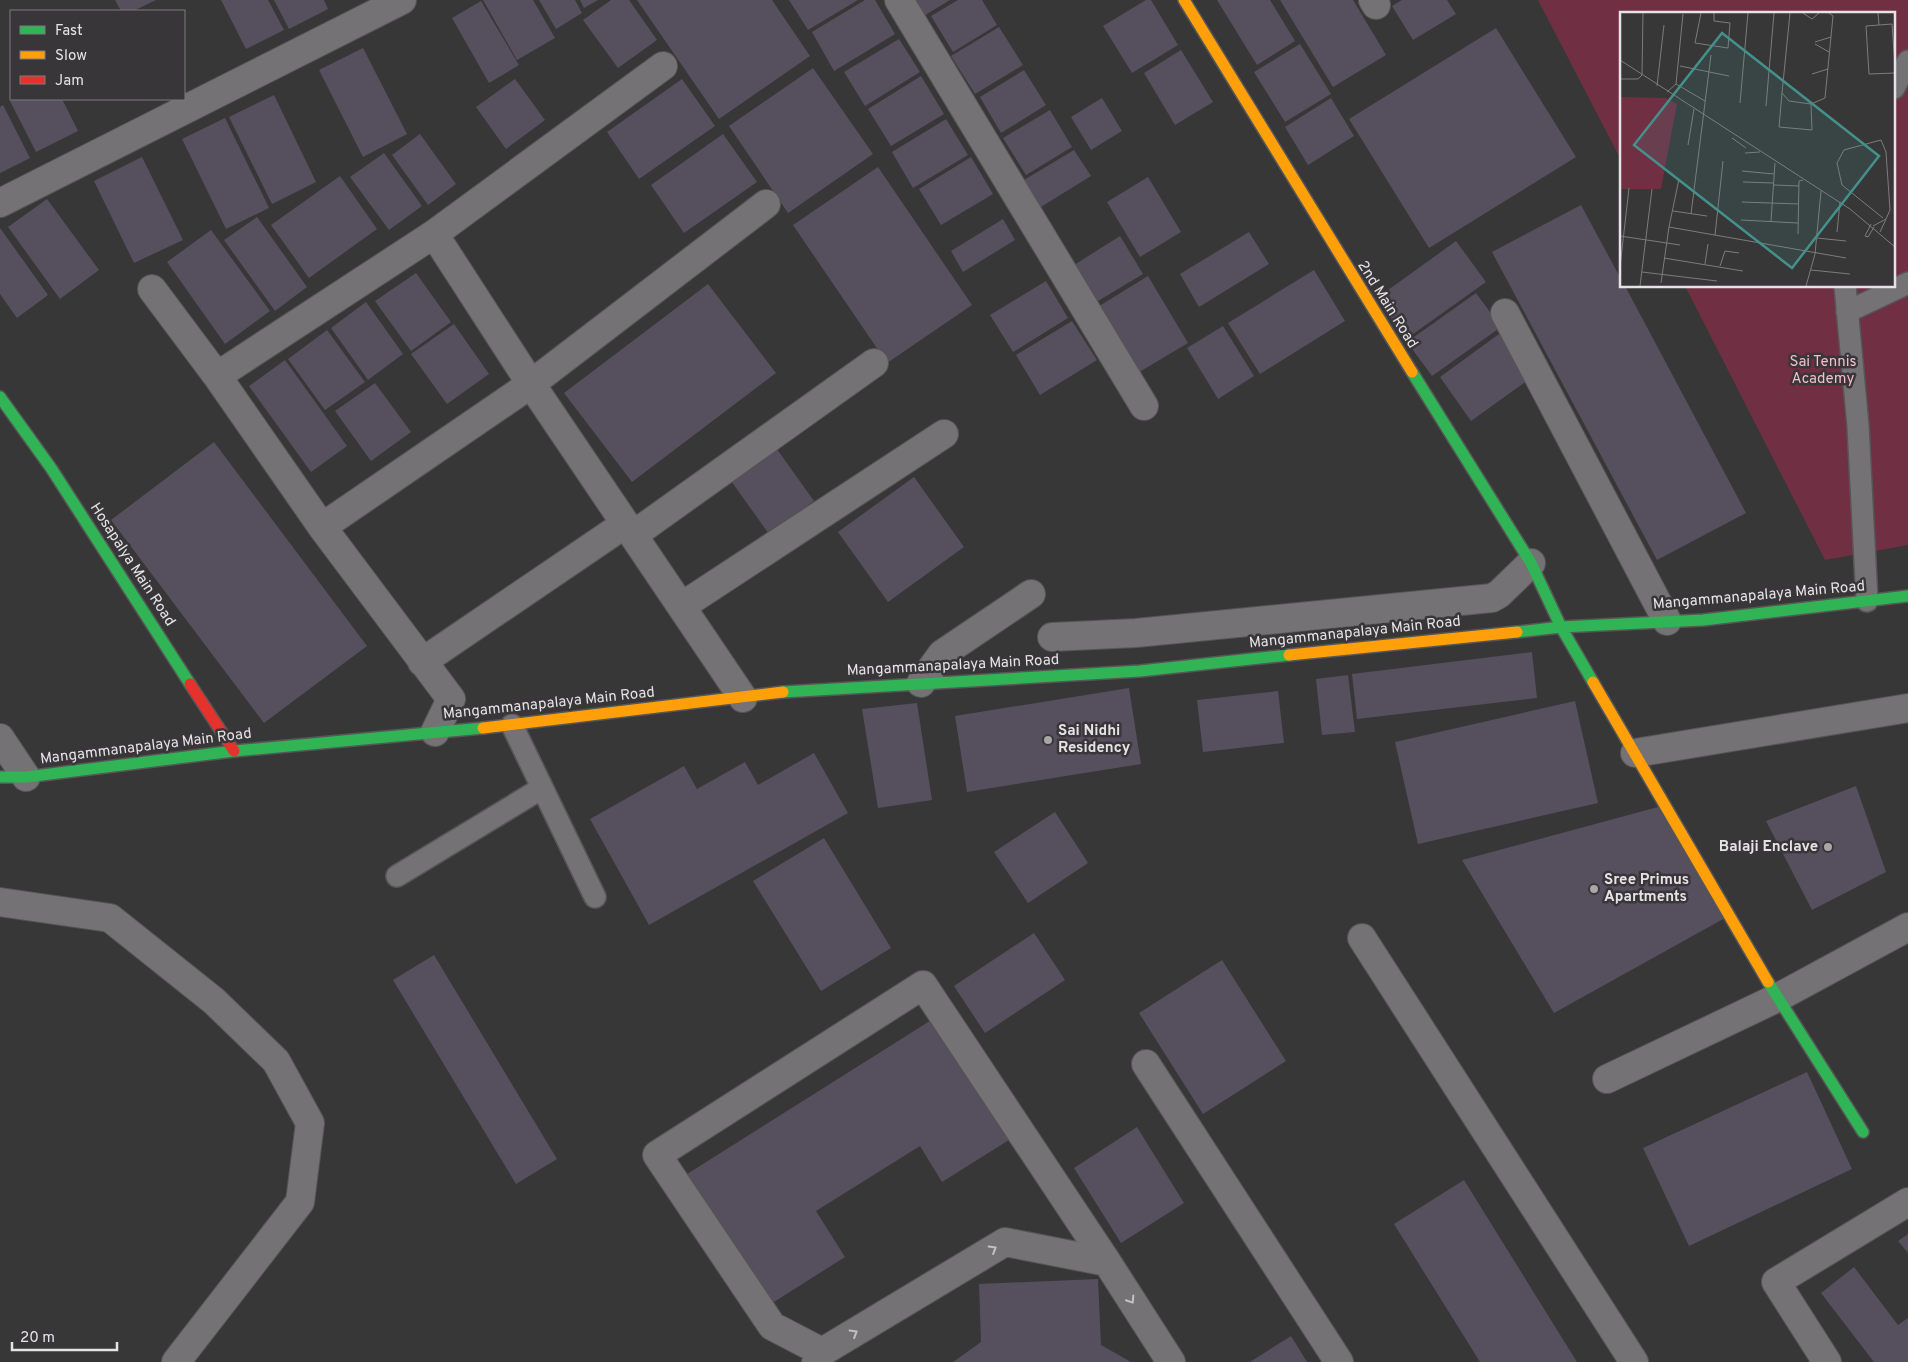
<svg xmlns="http://www.w3.org/2000/svg" width="1908" height="1362" viewBox="0 0 1908 1362" font-family="Overpass,sans-serif">
  <style>
    .green { fill: #702f43 }
    .building { fill: #564f5d }
    .lines { fill: none; stroke-linecap: round; stroke-linejoin: round }
    .lane-casing { stroke: #575657; stroke-width: 24 }
    .street-casing { stroke: #575657; stroke-width: 30 }
    .fast-casing { stroke: #575657; stroke-width: 14 }
    .slow-casing { stroke: #575657; stroke-width: 14 }
    .jam-casing { stroke: #575657; stroke-width: 14 }
    .lane { stroke: #747274; stroke-width: 21 }
    .street { stroke: #747274; stroke-width: 28 }
    .fast { stroke: #30b455; stroke-width: 11 }
    .slow { stroke: #ff9f0a; stroke-width: 11 }
    .jam { stroke: #e5322d; stroke-width: 11 }
    .oneway { stroke: #c3c1c3 }
    .poi-dot { fill: #a8a7a8; stroke: #383639; stroke-width: 2 }
    .labels { text-anchor: middle; dominant-baseline: central; stroke-width: 5; stroke-linejoin: round; paint-order: stroke }
    .street-label { font-size: 15px; fill: #e5e3e5; stroke: #383639 }
    .park-label { font-size: 15px; fill: #f3bdc9; stroke: #383639 }
    .poi-label { font-size: 15px; font-weight: bold; fill: #e5e3e5; stroke: #383639; text-anchor: start }
    .inset-road { fill: none; stroke: #7d7c7d; stroke-width: 1 }
    .view { fill: #44918c; fill-opacity: 0.15; stroke: #44918c; stroke-width: 2.5 }
    .inset-edge { fill: none; stroke: #e5e3e5; stroke-width: 2.5 }
  </style>
  <rect width="100%" height="100%" fill="#383738"/>
  <!-- green -->
  <path class="green" d="M1538,0H1908V545L1825,560L1685,286H1894V14H1622V162Z"/>
  <!-- building -->
  <path class="building" d="M115,0H156L133,11H121Z
    M221,0H268L284,30L246,49Z
    M274,0H324L328,9L289,29Z
    M483,0H533L555,38L517,60Z
    M539,0H575L582,13L556,29Z
    M580,0H598L584,8Z
    M611,0H629L657,40L618,68L583,20Z
    M637,0H772L810,56L719,119Z
    M789,0H858L808,30Z
    M865,0H875L895,34L834,71L812,32Z
    M912,0H950L922,17Z
    M958,0H982L997,25L953,52L931,16Z
    M1146,0H1151L1178,45L1132,73L1103,26Z
    M1217,0H1270L1295,41L1257,65Z
    M1280,0H1353L1386,55L1333,87Z
    M1402,0H1447L1456,14L1413,40L1392,6Z
    M481,1L519,65L489,83L452,18Z
    M999,27L1023,65L975,94L951,56Z
    M1496,28L1576,157L1429,248L1349,119Z
    M899,39L920,72L865,106L844,72Z
    M1300,44L1331,94L1285,122L1254,72Z
    M363,48L407,134L363,157L319,70Z
    M1181,50L1213,102L1175,125L1144,73Z
    M813,68L873,154L788,213L729,126Z
    M1024,70L1046,105L1001,133L980,97Z
    M921,76L944,114L891,146L868,109Z
    M515,79L545,120L506,149L476,107Z
    M682,79L715,126L639,179L607,132Z
    M274,95L316,182L272,204L229,117Z
    M1102,98L1122,131L1091,150L1071,117Z
    M1331,98L1354,136L1308,165L1285,127Z
    M15,99H62L78,131L36,152L10,101Z
    M3,105L30,158L0,173V107Z
    M1050,110L1072,147L1026,175L1003,138Z
    M225,118L269,208L226,229L182,139Z
    M946,119L968,155L913,188L892,152Z
    M420,134L456,184L428,205L392,155Z
    M723,134L757,182L684,233L651,185Z
    M1074,150L1091,176L1036,210L1019,183Z
    M384,153L422,206L389,230L350,177Z
    M142,157L183,240L134,263L94,181Z
    M971,157L993,194L941,225L919,189Z
    M878,167L972,305L887,363L793,225Z
    M340,176L377,229L309,278L271,225Z
    M1148,177L1181,232L1140,257L1107,202Z
    M47,199L99,270L60,299L8,227Z
    M1581,205L1622,281V286H1625L1746,513L1657,560L1492,252Z
    M257,217L307,287L275,311L224,240Z
    M1003,219L1015,240L963,272L951,251Z
    M0,228L48,295L17,318L0,294Z
    M211,230L270,311L225,344L167,262Z
    M1249,232L1269,264L1199,307L1180,274Z
    M1120,236L1143,274L1093,304L1071,267Z
    M1456,241L1486,282L1406,339L1377,298Z
    M1314,270L1345,321L1260,374L1228,323Z
    M416,273L451,322L411,351L375,301Z
    M1148,276L1188,343L1136,374L1096,308Z
    M1046,281L1068,318L1013,352L990,315Z
    M708,284L776,373L632,482L564,393Z
    M1476,293L1501,327L1432,376L1407,342Z
    M366,302L403,354L368,380L331,328Z
    M1072,321L1097,360L1040,395L1016,355Z
    M454,324L489,374L447,404L411,354Z
    M1223,326L1254,376L1218,399L1187,348Z
    M327,330L365,382L325,410L288,359Z
    M1499,334L1531,378L1471,421L1440,377Z
    M285,360L347,446L311,472L249,386Z
    M375,383L411,432L371,461L335,411Z
    M214,442L367,646L264,723L111,520Z
    M774,445L814,501L769,534L729,478Z
    M914,477L964,547L888,602L838,532Z
    M1532,652L1537,698L1357,719L1352,674Z
    M1348,675L1355,732L1322,735L1316,679Z
    M1129,688L1141,764L967,792L955,716Z
    M1278,691L1284,743L1203,752L1197,700Z
    M1575,701L1598,803L1418,844L1395,742Z
    M917,703L932,800L878,808L862,709Z
    M814,753L848,813L649,925L590,819L684,766L697,789L745,762L758,785Z
    M1856,786L1886,872L1812,910L1766,821Z
    M1658,807L1725,918L1554,1013L1462,860Z
    M1055,812L1088,863L1028,903L994,852Z
    M824,838L891,948L821,991L753,881Z
    M1034,933L1065,980L985,1033L954,986Z
    M434,955L557,1159L516,1184L393,980Z
    M1222,960L1286,1061L1203,1114L1139,1013Z
    M933,1019L1009,1140L942,1182L920,1146L816,1211L845,1257L766,1307L684,1176Z
    M1807,1072L1852,1169L1689,1246L1643,1148Z
    M1137,1127L1184,1203L1121,1243L1074,1168Z
    M1464,1180L1577,1362H1480L1394,1224Z
    M1908,1234V1253L1898,1241Z
    M1854,1267L1898,1325L1908,1318V1362H1874L1821,1293Z
    M1098,1279L1101,1345L1131,1362H953L981,1342L979,1284Z
    M1291,1336L1307,1362H1250Z"/>
  <g class="lines">
    <defs>
      <path id="lane" d="M1894,88L1908,61
        M1845,286L1858,426L1867,601
        M1847,312L1908,283
        M512,725L595,897
        M397,876L542,788"/>
      <path id="street" d="M899,0L1144,406
        M1373,0L1376,5
        M0,203L402,0
        M434,234L531,384L743,698
        M152,289L217,376L322,527L451,699L435,732
        M1505,313L1667,621
        M217,376L434,234L663,66
        M322,527L531,384L766,204
        M633,535L874,363
        M682,606L944,434
        M1052,637L1136,633L1492,598L1499,594L1531,563
        M422,662L625,524
        M921,683L942,654L1031,594
        M0,738L26,777
        M1635,753L1908,708
        M0,902L110,918L214,1001L276,1061L310,1123L300,1202L176,1362
        M1362,938L1634,1362
        M1146,1064L1339,1362
        M1607,1079L1777,998L1908,927
        M822,1352L772,1326L657,1155L923,985L1107,1262
        M816,1362L822,1352L1005,1242L1107,1262L1171,1362
        M1827,1362L1776,1282L1908,1202"/>
      <path id="fast" d="M1412,372L1531,563L1561,627L1593,682
        M0,397L51,468L190,684
        M1517,632L1561,627L1703,620L1908,596
        M783,692L1140,671L1289,655
        M0,777H26L234,751L483,728
        M1768,982L1863,1132"/>
      <path id="slow" d="M1184,0L1412,372
        M1289,655L1517,632
        M1593,682L1768,982
        M483,728L783,692"/>
      <path id="jam" d="M190,684L234,751"/>
    </defs>
    <!-- lane casing -->
    <use href="#lane" class="lane-casing"/>
    <!-- street casing -->
    <use href="#street" class="street-casing"/>
    <!-- fast casing -->
    <use href="#fast" class="fast-casing"/>
    <!-- slow casing -->
    <use href="#slow" class="slow-casing"/>
    <!-- jam casing -->
    <use href="#jam" class="jam-casing"/>
    <!-- lane -->
    <use href="#lane" class="lane"/>
    <!-- street -->
    <use href="#street" class="street"/>
    <!-- fast -->
    <use href="#fast" class="fast"/>
    <!-- slow -->
    <use href="#slow" class="slow"/>
    <!-- jam -->
    <use href="#jam" class="jam"/>
  </g>
  <!-- one-way arrows -->
  <defs><path id="oneway-chevron" d="M-2-3.5L2.5 0L-2 3.5" fill="none" stroke-width="1.6" stroke-linecap="round" stroke-linejoin="round" transform="scale(1.25)"/></defs>
  <g class="oneway">
    <use href="#oneway-chevron" transform="translate(993 1249) rotate(-31)"/>
    <use href="#oneway-chevron" transform="translate(1131 1300) rotate(57)"/>
    <use href="#oneway-chevron" transform="translate(854 1333) rotate(-31)"/>
  </g>
  <!-- markers -->
  <g class="poi-dot">
    <circle cx="1048" cy="740" r="5"/>
    <circle cx="1828" cy="847" r="5"/>
    <circle cx="1594" cy="889" r="5"/>
  </g>
  <g class="labels">
    <!-- street labels -->
    <g class="street-label">
      <text transform="translate(1387 305) rotate(58)">2nd Main Road</text>
      <text transform="translate(132 565) rotate(57)">Hosapalya Main Road</text>
      <text transform="translate(1759 596) rotate(-5)">Mangammanapalaya Main Road</text>
      <text transform="translate(1355 633) rotate(-6)">Mangammanapalaya Main Road</text>
      <text transform="translate(953 666) rotate(-3)">Mangammanapalaya Main Road</text>
      <text transform="translate(549 704) rotate(-6)">Mangammanapalaya Main Road</text>
      <text transform="translate(146 747) rotate(-7)">Mangammanapalaya Main Road</text>
    </g>
    <!-- park labels -->
    <g class="park-label">
      <text x="1823" y="362">Sai Tennis<tspan x="1823" dy="17">Academy</tspan></text>
    </g>
    <!-- poi labels -->
    <g class="poi-label">
      <text x="1058" y="731">Sai Nidhi<tspan x="1058" dy="17">Residency</tspan></text>
      <text x="1818" y="847" text-anchor="end">Balaji Enclave</text>
      <text x="1604" y="880">Sree Primus<tspan x="1604" dy="17">Apartments</tspan></text>
    </g>
  </g>
  <!-- overview -->
  <g transform="translate(1620 12)">
    <rect width="275" height="275" fill="#383738"/>
    <path d="M0,85L46,86L57,92L41,177H0Z" fill="#702f43"/>
    <path class="inset-road" d="M81,1L75,31L108,36L110,11L94,9V1M170,1L162,81L169,89L191,92L205,86L213,4L209,1M183,1L192,7L199,1M258,1L259,13L246,14L249,62L275,61M259,13L272,12L275,53M195,30L211,25M195,32L209,40M0,48L230,197L275,235M60,54L109,64M192,62L208,57M0,67H18L22,63L23,1M56,72L85,89M37,74L44,13M47,80L56,72L63,2M162,81L159,115L192,118L191,92M120,91L128,1M146,94L154,1M112,126L126,136M68,133L74,97M125,141L140,140M122,159L154,162M123,170L154,171M154,173L179,174M122,190L179,192M53,199L87,204M71,202L91,43M263,206L222,173L217,151L224,138L261,128L266,140L270,198L266,207M121,208L178,211M151,209L155,151M251,212L245,224L248,225L254,215M253,214L266,207L260,220M49,215L59,167M217,220L220,190M178,222L179,169L183,168M95,223L103,149M0,224L60,233M197,226L226,229M44,246L123,259M85,252L88,232M100,254L105,239L119,241M0,255L9,176M191,258L230,262M22,260L97,269M41,271L49,215L226,246M20,274L32,177M186,274L195,242L201,179"/>
    <path class="view" d="M102,21L259,144L172,256L14,133Z"/>
    <rect width="275" height="275" class="inset-edge"/>
  </g>
  <!-- legend -->
  <rect x="10" y="10" width="175" height="90" fill="#383639" stroke="#7d7b7e"/>
  <rect x="20" y="26" width="25" height="8" fill="#30b455" stroke="#7d7b7e"/>
  <text x="55" y="35" font-size="15" fill="#e5e3e5">Fast</text>
  <rect x="20" y="51" width="25" height="8" fill="#ff9f0a" stroke="#7d7b7e"/>
  <text x="55" y="60" font-size="15" fill="#e5e3e5">Slow</text>
  <rect x="20" y="76" width="25" height="8" fill="#e5322d" stroke="#7d7b7e"/>
  <text x="55" y="85" font-size="15" fill="#e5e3e5">Jam</text>
  <!-- scale -->
  <path d="M12 1342v8h105v-8" fill="none" stroke="#e5e3e5" stroke-width="2.5"/>
  <text x="20" y="1342" font-size="15" fill="#e5e3e5" stroke="#383639" stroke-width="4" paint-order="stroke">20 m</text>
</svg>
